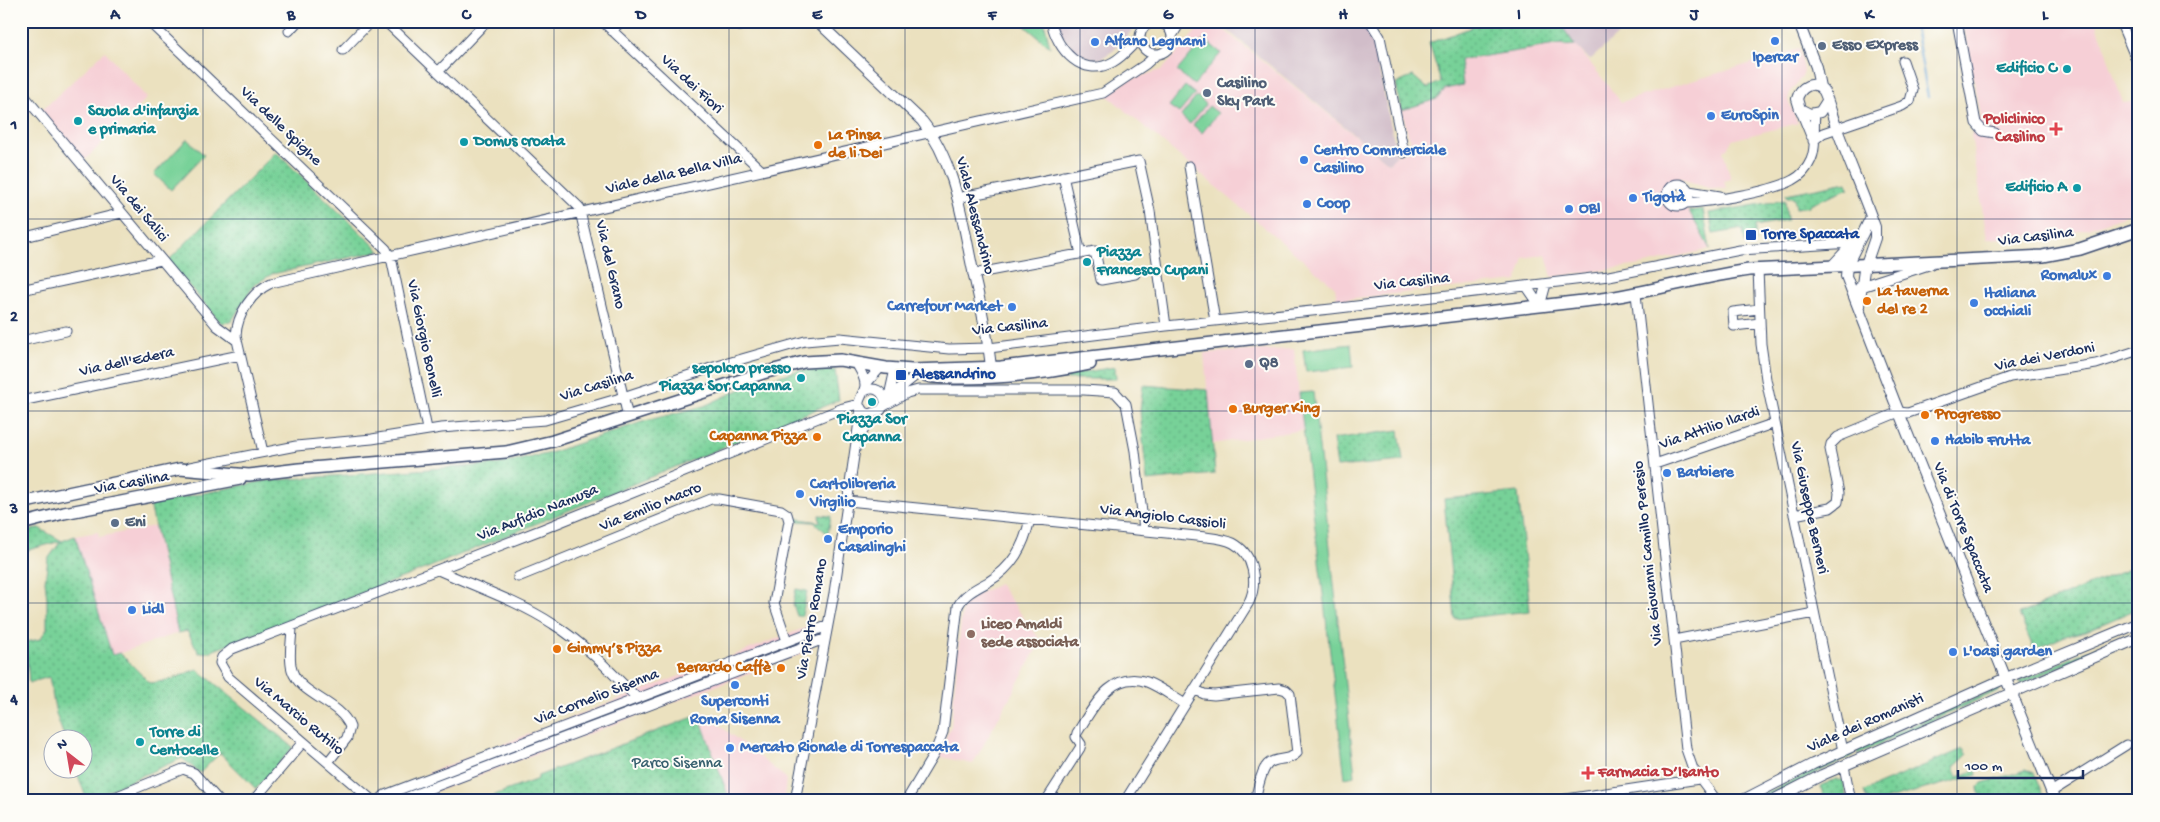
<svg xmlns="http://www.w3.org/2000/svg" width="2160" height="822" viewBox="0 0 2160 822" font-family="'Gochi Hand',sans-serif">
  <style>
    .built { fill: #f6cfd6 }
    .industrial { fill: #d1bdc9 }
    .green { fill: url(#green-dots); stroke: #49807b }
    .pitch { fill: #77d198; stroke: #49807b }
    .lines { fill: none; stroke-linecap: round; stroke-linejoin: round }
    .stream { stroke: #60a0d2; stroke-width: 2.5 }
    .minor-casing { stroke: #3a4a6d; stroke-width: 11 }
    .tertiary-casing { stroke: #3a4a6d; stroke-width: 12 }
    .secondary-casing { stroke: #3a4a6d; stroke-width: 14 }
    .minor { stroke: #fff; stroke-width: 9 }
    .tertiary { stroke: #fff; stroke-width: 10 }
    .secondary { stroke: #fff; stroke-width: 11 }
    .grid { fill: none; stroke: #1b2f5e; stroke-width: 1; stroke-opacity: 0.55 }
    .shop-dot { fill: #3f7fe0; stroke: #fdfcf7; stroke-width: 2 }
    .service-dot { fill: #5c6f8a; stroke: #fdfcf7; stroke-width: 2 }
    .culture-dot { fill: #0f9aa8; stroke: #fdfcf7; stroke-width: 2 }
    .health-dot { fill: #e0444e; stroke: #fdfcf7; stroke-width: 2 }
    .food-dot { fill: #e8710a; stroke: #fdfcf7; stroke-width: 2 }
    .transit-dot { fill: #1a4fb4; stroke: #fdfcf7; stroke-width: 2 }
    .education-dot { fill: #8d6e63; stroke: #fdfcf7; stroke-width: 2 }
    .labels { text-anchor: middle; dominant-baseline: central; stroke-width: 4; stroke-linejoin: round; paint-order: stroke }
    .shop-label { font-size: 16px; font-weight: bold; fill: #366cbe; stroke: #fdfcf7; text-anchor: start }
    .service-label { font-size: 16px; font-weight: bold; fill: #4e5e75; stroke: #fdfcf7; text-anchor: start }
    .culture-label { font-size: 16px; font-weight: bold; fill: #0d838f; stroke: #fdfcf7; text-anchor: start }
    .street-label { font-size: 16px; fill: #1b2f5e; stroke: #fdfcf7 }
    .health-label { font-size: 16px; font-weight: bold; fill: #be3a42; stroke: #fdfcf7; text-anchor: end }
    .food-label { font-size: 16px; font-weight: bold; fill: #c56008; stroke: #fdfcf7; text-anchor: start }
    .transit-label { font-size: 16px; font-weight: bold; fill: #164399; stroke: #fdfcf7; text-anchor: start }
    .education-label { font-size: 16px; font-weight: bold; fill: #785e54; stroke: #fdfcf7; text-anchor: start }
    .park-label { font-size: 16px; fill: #37606f; stroke: #fdfcf7 }
    .neatline { fill: none; stroke: #1b2f5e; stroke-width: 2 }
    .grid-label { font-size: 16px; text-anchor: middle; font-weight: bold; fill: #1b2f5e }
  </style>
  <defs>
    <pattern id="green-dots" width="8" height="8" patternUnits="userSpaceOnUse" patternTransform="scale(1.25)"><rect width="8" height="8" fill="#77d198"/><path d="M2 2h.1M6 6h.1" fill="none" stroke="#61aa7f" stroke-width="1.8" stroke-linecap="round"/></pattern>
  </defs>
  <rect width="100%" height="100%" fill="#fdfcf7"/>
  <filter id="ink" filterUnits="userSpaceOnUse"><feTurbulence type="fractalNoise" baseFrequency=".02" numOctaves="2"/><feDisplacementMap in="SourceGraphic" scale="10" xChannelSelector="R" yChannelSelector="G"/><feConvolveMatrix kernelMatrix="1 2 1 2 8 2 1 2 1" color-interpolation-filters="sRGB"/></filter>
  <filter id="wash" filterUnits="userSpaceOnUse"><feTurbulence type="fractalNoise" baseFrequency=".0096" numOctaves="4" result="noise"/><feDisplacementMap in="SourceGraphic" scale="20" xChannelSelector="R" yChannelSelector="G"/><feGaussianBlur stdDeviation="1.12" result="paint"/><feColorMatrix in="noise" values="0 0 0 0 0 0 0 0 0 0 0 0 0 0 0 0 0 1.4 0 .05"/><feComposite in="paint" operator="in"/></filter>
  <g filter="url(#wash)">
    <rect width="100%" height="100%" fill="#ebe1bf"/>
    <!-- built -->
    <path class="built" d="M1205,21H1213L1389,163L1397,155L1412,150L1402,110L1437,99L1445,89L1463,85L1460,60L1563,44V46L1576,45L1621,102L1799,49L1804,70L1802,77L1790,92L1788,100L1798,123L1732,140L1727,149L1723,151L1731,179L1724,181L1726,189L1708,188L1679,178L1666,183L1665,199L1669,206L1676,210L1689,211L1710,249L1641,265L1552,277L1546,254L1524,258L1517,281L1337,300L1335,287L1108,96L1127,81L1163,69Z
      M1963,21H2096L2123,103L2139,101V211L2072,233L1987,239L1971,135L1981,116Z
      M105,51L147,98L85,160L42,110Z
      M1294,349L1303,430L1212,444L1204,353Z
      M154,526L178,633L112,656L75,536L98,532L99,537Z
      M999,584L1041,641L973,764L937,756L951,726L962,611L964,606L976,595Z
      M807,627L812,650L434,792L428,773Z
      M703,712L786,778L784,801H730L699,715Z"/>
    <!-- industrial -->
    <path class="industrial" d="M1058,21H1141L1113,51L1100,59L1086,57L1074,48L1061,35Z
      M1216,21H1360L1367,30L1373,42L1397,155L1389,163Z
      M1558,21H1633L1590,60L1575,45Z"/>
    <!-- green -->
    <path class="green" d="M1478,21H1558L1575,45L1563,46L1562,44L1460,60L1463,85L1445,89L1437,99L1402,110L1396,84L1413,76L1427,88L1441,82L1429,43L1470,28Z
      M276,152L380,251L272,274L254,285L231,322L221,323L168,261Z
      M1847,182L1849,188L1810,204V206L1796,208L1794,197H1787L1786,194Z
      M1785,200L1787,220L1755,226V242L1745,243L1743,229L1713,234L1709,213Z
      M1703,209L1710,249L1689,211Z
      M1115,367L1116,379H1055L1062,376Z
      M800,370H835L839,400L430,567L209,652L199,653L187,631L178,633L150,504L264,481L500,464L547,454L645,421L704,406L752,384Z
      M1143,385L1208,390L1215,474L1147,481L1140,411Z
      M1399,430L1403,461L1337,467L1333,439Z
      M1518,492L1530,611L1455,619L1444,499Z
      M819,515L831,516L828,534L814,522L795,521L793,518L820,522Z
      M39,528L62,541L75,536L112,655L120,653L150,683L170,680L197,669L293,747L256,789L220,753L200,773L182,758L87,800L76,770H82V740L65,739L56,714L49,677L29,683L26,642L40,639L47,629V599L45,581L48,559L61,541L21,552V533Z
      M2139,565V608L2086,631L2065,636L2034,650L2019,614Z
      M796,589L807,591L802,616H797L793,604Z
      M2098,646L2100,649L2021,684L2020,681Z
      M1999,688L2000,690L1858,754L1857,750L1872,743Z
      M699,715L730,801H478L538,779V776Z
      M1963,749L1967,755L1954,767L1958,777L1976,770L1977,775L1880,801H1867L1864,791Z
      M1853,752L1854,755L1757,801H1749Z
      M2026,770L2034,773L2045,801H1981L1978,787L1982,783Z
      M1836,779L1843,780L1847,801H1824L1821,786Z"/>
    <!-- pitch -->
    <path class="pitch" d="M1019,21H1044L1050,47Z
      M1204,39L1221,53L1194,85L1177,71Z
      M1185,86L1195,94L1179,113L1169,106Z
      M1197,96L1206,104L1190,124L1181,116Z
      M1209,106L1218,113L1202,133L1193,125Z
      M187,139L204,155L171,190L154,174Z
      M1351,344L1353,367L1306,372L1303,350Z
      M1313,392L1355,776L1345,778L1299,393Z"/>
    <g class="lines">
      <!-- stream -->
      <path class="stream" d="M1914,21L1928,97"/>
    </g>
  </g>
  <g filter="url(#ink)">
    <g class="lines">
      <defs>
        <path id="minor" d="M148,21L386,249L392,262L427,429
          M385,21L579,207L628,417
          M602,21L761,170
          M1051,21C1057,50 1082,79 1113,62C1124,56 1131,46 1140,38
          M1370,21L1380,37L1404,153
          M1957,21L1976,123L1983,131L1995,133
          M2120,21L2139,66
          M1140 38a16 16 0 1 1 32 0a16 16 0 1 1-32 0Z
          M740,26L745,21
          M289,31L298,21
          M612,31L621,21
          M1172,36L1181,21
          M343,50L371,21
          M438,72L487,21
          M21,92L217,326L236,340
          M1800,109L1811,136
          M1813,141L1823,133L1902,106L1910,101L1913,90L1903,61
          M1189,166L1215,321
          M1063,176L1081,254
          M1667 195a11 11 0 1 1 22 0a11 11 0 1 1-22 0Z
          M1689,191L1720,196
          M957,198L1139,161L1150,211L1166,326
          M1687,203C1710,202 1774,191 1793,180C1801,176 1807,169 1811,160C1817,147 1813,129 1815,114
          M21,238L122,213
          M1758,269L1761,344L1766,379L1843,751
          M973,274L1095,251L1101,280L1135,274
          M1527,287L1540,306
          M21,290L161,260
          M1636,294L1686,749L1693,769L1717,801
          M1540,306L1546,284
          M1759,309L1733,312L1734,326L1760,323
          M21,341L66,331
          M856,363C860,370 865,377 865,385C865,396 848,407 870,414L881,410L889,397L914,377L918,370
          M865,385L881,367
          M865,391C875,386 883,391 885,402
          M889,396L895,369
          M21,401L240,355
          M884,406L907,393L918,390H1084L1115,392L1126,404L1135,451L1144,530
          M859,439L872,414
          M263,452L236,336C237,314 252,292 271,283L1103,93L1146,64L1157,54
          M1655,464L1775,423
          M190,467L296,446L372,439L441,428L545,420L617,399L714,367L805,341L840,338L949,349L989,348L1166,326L1331,309L1609,276L1740,250L1852,243
          M848,501L1206,537C1215,538 1225,539 1233,543C1254,554 1258,583 1249,602L1125,801
          M1794,515L1830,508L1838,502L1839,493L1830,449L1831,444L1838,437L1899,412L1908,413L2010,377L2096,364L2139,350
          M438,570C476,587 518,601 553,624C585,644 611,672 637,698
          M518,577L711,499H719L781,510L787,514L789,521L774,603L787,641
          M292,626C292,639 288,657 292,670C300,696 340,701 350,727L347,738L328,762
          M1674,640L1814,613
          M1194,689L1204,694L1214,695L1279,688L1286,690L1290,694L1297,753C1289,762 1277,756 1268,764C1260,772 1258,790 1255,801
          M1844,766L1851,801
          M2051,792L2126,745
          M105,801L183,769L194,773L219,801
          M253,801L303,742
          M373,801L228,677L220,663L222,657L232,649L543,529L843,408L859,404
          M379,801L385,795L827,626
          M397,801L824,639
          M795,801L834,593L861,408
          M906,801L934,754L943,732L958,606C964,594 977,588 988,582C1013,567 1024,546 1030,519
          M1046,801L1080,748L1081,744L1076,737L1077,733C1093,708 1111,669 1147,682C1160,687 1173,697 1185,704
          M1553,801L1699,779"/>
        <path id="tertiary" d="M817,21L922,121C956,163 962,220 973,271C980,303 988,335 991,368
          M1798,21L1816,67L1820,87
          M1827,101L1820,112L1810,114L1800,109L1797,99C1800,87 1814,79 1823,90C1827,95 1833,119 1836,126C1848,160 1863,193 1875,227V238L1864,270L1859,306
          M1871,217L1847,265L1846,276L1894,400L2055,801
          M1832,266L1859,237
          M1860,287L1930,264
          M1741,801L1813,764L2006,678L2139,623
          M1771,801L1822,775L2139,638"/>
        <path id="secondary" d="M920,373C930,379 946,377 958,378C1003,378 1046,374 1090,364
          M21,503L180,469L249,475L299,469L506,452L553,441L763,373L804,362L840,360L886,368L912,370L1001,367L1601,299C1651,292 1699,277 1749,270L2043,256L2080,249L2139,229
          M21,524L64,513L240,479"/>
      </defs>
      <!-- minor casing -->
      <use href="#minor" class="minor-casing"/>
      <!-- tertiary casing -->
      <use href="#tertiary" class="tertiary-casing"/>
      <!-- secondary casing -->
      <use href="#secondary" class="secondary-casing"/>
      <!-- minor -->
      <use href="#minor" class="minor"/>
      <!-- tertiary -->
      <use href="#tertiary" class="tertiary"/>
      <!-- secondary -->
      <use href="#secondary" class="secondary"/>
    </g>
  </g>
  <!-- grid -->
  <path class="grid" d="M203,21V801M378,21V801M554,21V801M729,21V801M905,21V801M1080,21V801M1255,21V801M1431,21V801M1606,21V801M1782,21V801M1957,21V801M21,219H2139M21,411H2139M21,603H2139"/>
  <!-- markers -->
  <g class="shop-dot">
    <circle cx="1775" cy="41" r="5"/>
    <circle cx="1095" cy="42" r="5"/>
    <circle cx="1711" cy="116" r="5"/>
    <circle cx="1304" cy="160" r="5"/>
    <circle cx="1633" cy="198" r="5"/>
    <circle cx="1307" cy="204" r="5"/>
    <circle cx="1569" cy="209" r="5"/>
    <circle cx="2107" cy="276" r="5"/>
    <circle cx="1974" cy="303" r="5"/>
    <circle cx="1012" cy="307" r="5"/>
    <circle cx="1935" cy="441" r="5"/>
    <circle cx="1667" cy="473" r="5"/>
    <circle cx="800" cy="494" r="5"/>
    <circle cx="828" cy="539" r="5"/>
    <circle cx="132" cy="610" r="5"/>
    <circle cx="1953" cy="652" r="5"/>
    <circle cx="735" cy="685" r="5"/>
    <circle cx="730" cy="748" r="5"/>
  </g>
  <g class="service-dot">
    <circle cx="1822" cy="46" r="5"/>
    <circle cx="1207" cy="93" r="5"/>
    <circle cx="1249" cy="364" r="5"/>
    <circle cx="115" cy="523" r="5"/>
  </g>
  <g class="culture-dot">
    <circle cx="2067" cy="69" r="5"/>
    <circle cx="78" cy="121" r="5"/>
    <circle cx="464" cy="142" r="5"/>
    <circle cx="2077" cy="188" r="5"/>
    <circle cx="1087" cy="262" r="5"/>
    <circle cx="801" cy="378" r="5"/>
    <circle cx="872" cy="402" r="5"/>
    <circle cx="140" cy="742" r="5"/>
  </g>
  <g class="health-dot">
    <path d="M2053.5 121.5h5v5h5v5h-5v5h-5v-5h-5v-5h5z"/>
    <path d="M1585.5 765.5h5v5h5v5h-5v5h-5v-5h-5v-5h5z"/>
  </g>
  <g class="food-dot">
    <circle cx="818" cy="145" r="5"/>
    <circle cx="1867" cy="301" r="5"/>
    <circle cx="1233" cy="409" r="5"/>
    <circle cx="1925" cy="415" r="5"/>
    <circle cx="817" cy="437" r="5"/>
    <circle cx="557" cy="649" r="5"/>
    <circle cx="781" cy="668" r="5"/>
  </g>
  <g class="transit-dot">
    <rect x="1745" y="229" width="12" height="12" rx="2.5"/>
    <rect x="895" y="369" width="12" height="12" rx="2.5"/>
  </g>
  <circle class="education-dot" cx="971" cy="634" r="5"/>
  <g class="labels">
    <!-- shop labels -->
    <g class="shop-label">
      <text x="1105" y="42">Alfano Legnami</text>
      <text x="1775" y="58" text-anchor="middle">Ipercar</text>
      <text x="1721" y="116">EuroSpin</text>
      <text x="1314" y="151">Centro Commerciale<tspan x="1314" dy="18">Casilino</tspan></text>
      <text x="1643" y="198">Tigotà</text>
      <text x="1317" y="204">Coop</text>
      <text x="1579" y="209">OBI</text>
      <text x="2097" y="276" text-anchor="end">Romalux</text>
      <text x="1984" y="294">Italiana<tspan x="1984" dy="18">occhiali</tspan></text>
      <text x="1002" y="307" text-anchor="end">Carrefour Market</text>
      <text x="1945" y="441">Habib Frutta</text>
      <text x="1677" y="473">Barbiere</text>
      <text x="810" y="485">Cartolibreria<tspan x="810" dy="18">Virgilio</tspan></text>
      <text x="838" y="530">Emporio<tspan x="838" dy="18">Casalinghi</tspan></text>
      <text x="142" y="610">Lidl</text>
      <text x="1963" y="652">L'oasi garden</text>
      <text x="735" y="702" text-anchor="middle">Superconti<tspan x="735" dy="18">Roma Sisenna</tspan></text>
      <text x="740" y="748">Mercato Rionale di Torrespaccata</text>
    </g>
    <!-- service labels -->
    <g class="service-label">
      <text x="1832" y="46">Esso Express</text>
      <text x="1217" y="84">Casilino<tspan x="1217" dy="18">Sky Park</tspan></text>
      <text x="1259" y="364">Q8</text>
      <text x="125" y="523">Eni</text>
    </g>
    <!-- culture labels -->
    <g class="culture-label">
      <text x="2057" y="69" text-anchor="end">Edificio C</text>
      <text x="88" y="112">Scuola d'infanzia<tspan x="88" dy="18">e primaria</tspan></text>
      <text x="474" y="142">Domus croata</text>
      <text x="2067" y="188" text-anchor="end">Edificio A</text>
      <text x="1097" y="253">Piazza<tspan x="1097" dy="18">Francesco Cupani</tspan></text>
      <text x="791" y="369" text-anchor="end">sepolcro presso<tspan x="791" dy="18">Piazza Sor Capanna</tspan></text>
      <text x="872" y="420" text-anchor="middle">Piazza Sor<tspan x="872" dy="18">Capanna</tspan></text>
      <text x="150" y="733">Torre di<tspan x="150" dy="18">Centocelle</tspan></text>
    </g>
    <!-- street labels -->
    <g class="street-label">
      <text transform="translate(691 85) rotate(43)">Via dei Fiori</text>
      <text transform="translate(280 127) rotate(44)">Via delle Spighe</text>
      <text transform="translate(674 175) rotate(-13)">Viale della Bella Villa</text>
      <text transform="translate(138 209) rotate(50)">Via dei Salici</text>
      <text transform="translate(974 216) rotate(76)">Viale Alessandrino</text>
      <text transform="translate(2036 238) rotate(-7)">Via Casilina</text>
      <text transform="translate(609 265) rotate(77)">Via del Grano</text>
      <text transform="translate(1412 283) rotate(-6)">Via Casilina</text>
      <text transform="translate(1010 328) rotate(-6)">Via Casilina</text>
      <text transform="translate(423 339) rotate(78)">Via Giorgio Bonelli</text>
      <text transform="translate(2045 358) rotate(-11)">Via dei Verdoni</text>
      <text transform="translate(127 363) rotate(-12)">Via dell'Edera</text>
      <text transform="translate(597 387) rotate(-17)">Via Casilina</text>
      <text transform="translate(1710 429) rotate(-19)">Via Attilio Ilardi</text>
      <text transform="translate(132 484) rotate(-10)">Via Casilina</text>
      <text transform="translate(651 508) rotate(-22)">Via Emilio Macro</text>
      <text transform="translate(1808 508) rotate(78)">Via Giuseppe Berneri</text>
      <text transform="translate(538 514) rotate(-22)">Via Aufidio Namusa</text>
      <text transform="translate(1163 518) rotate(7)">Via Angiolo Cassioli</text>
      <text transform="translate(1962 528) rotate(68)">Via di Torre Spaccata</text>
      <text transform="translate(1649 553) rotate(-96)">Via Giovanni Camillo Peresio</text>
      <text transform="translate(813 619) rotate(-80)">Via Pietro Romano</text>
      <text transform="translate(597 698) rotate(-21)">Via Cornelio Sisenna</text>
      <text transform="translate(298 717) rotate(40)">Via Marcio Rutilio</text>
      <text transform="translate(1866 724) rotate(-24)">Viale dei Romanisti</text>
    </g>
    <!-- health labels -->
    <g class="health-label">
      <text x="2045" y="120">Policlinico<tspan x="2045" dy="18">Casilino</tspan></text>
      <text x="1598" y="773" text-anchor="start">Farmacia D’Isanto</text>
    </g>
    <!-- food labels -->
    <g class="food-label">
      <text x="828" y="136">La Pinsa<tspan x="828" dy="18">de li Dei</tspan></text>
      <text x="1877" y="292">La taverna<tspan x="1877" dy="18">del re 2</tspan></text>
      <text x="1243" y="409">Burger King</text>
      <text x="1935" y="415">Progresso</text>
      <text x="807" y="437" text-anchor="end">Capanna Pizza</text>
      <text x="567" y="649">Gimmy’s Pizza</text>
      <text x="771" y="668" text-anchor="end">Berardo Caffè</text>
    </g>
    <!-- transit labels -->
    <g class="transit-label">
      <text x="1762" y="235">Torre Spaccata</text>
      <text x="912" y="375">Alessandrino</text>
    </g>
    <!-- education labels -->
    <g class="education-label">
      <text x="981" y="625">Liceo Amaldi<tspan x="981" dy="18">sede associata</tspan></text>
    </g>
    <!-- park labels -->
    <g class="park-label">
      <text x="677" y="764">Parco Sisenna</text>
    </g>
  </g>
  <!-- margin -->
  <rect width="2160" height="822" fill="none" stroke="#fdfcf7" stroke-width="55"/>
  <!-- north arrow -->
  <g transform="translate(68 754) rotate(329)"><circle r="24" fill="#fdfcf7" stroke="#a3aaba"/>
  <path d="M0-4L9 19L0 12L-9 19Z" fill="#d1495b"/>
  <text y="-8" font-size="14" font-weight="bold" text-anchor="middle" fill="#1b2f5e">N</text>
  </g>
  <!-- scale -->
  <path d="M1958 770v8h125v-8" fill="none" stroke="#1b2f5e" stroke-width="2.5"/>
  <text x="1965" y="770" font-size="15" fill="#1b2f5e" stroke="#fdfcf7" stroke-width="4" paint-order="stroke">100 m</text>
  <rect x="28" y="28" width="2104" height="766" class="neatline"/>
  <g class="grid-label">
    <text x="115" y="19">A</text>
    <text x="291" y="19">B</text>
    <text x="466" y="19">C</text>
    <text x="641" y="19">D</text>
    <text x="817" y="19">E</text>
    <text x="992" y="19">F</text>
    <text x="1168" y="19">G</text>
    <text x="1343" y="19">H</text>
    <text x="1519" y="19">I</text>
    <text x="1694" y="19">J</text>
    <text x="1869" y="19">K</text>
    <text x="2045" y="19">L</text>
    <text x="14" y="129">1</text>
    <text x="14" y="321">2</text>
    <text x="14" y="513">3</text>
    <text x="14" y="704">4</text>
  </g>
</svg>
